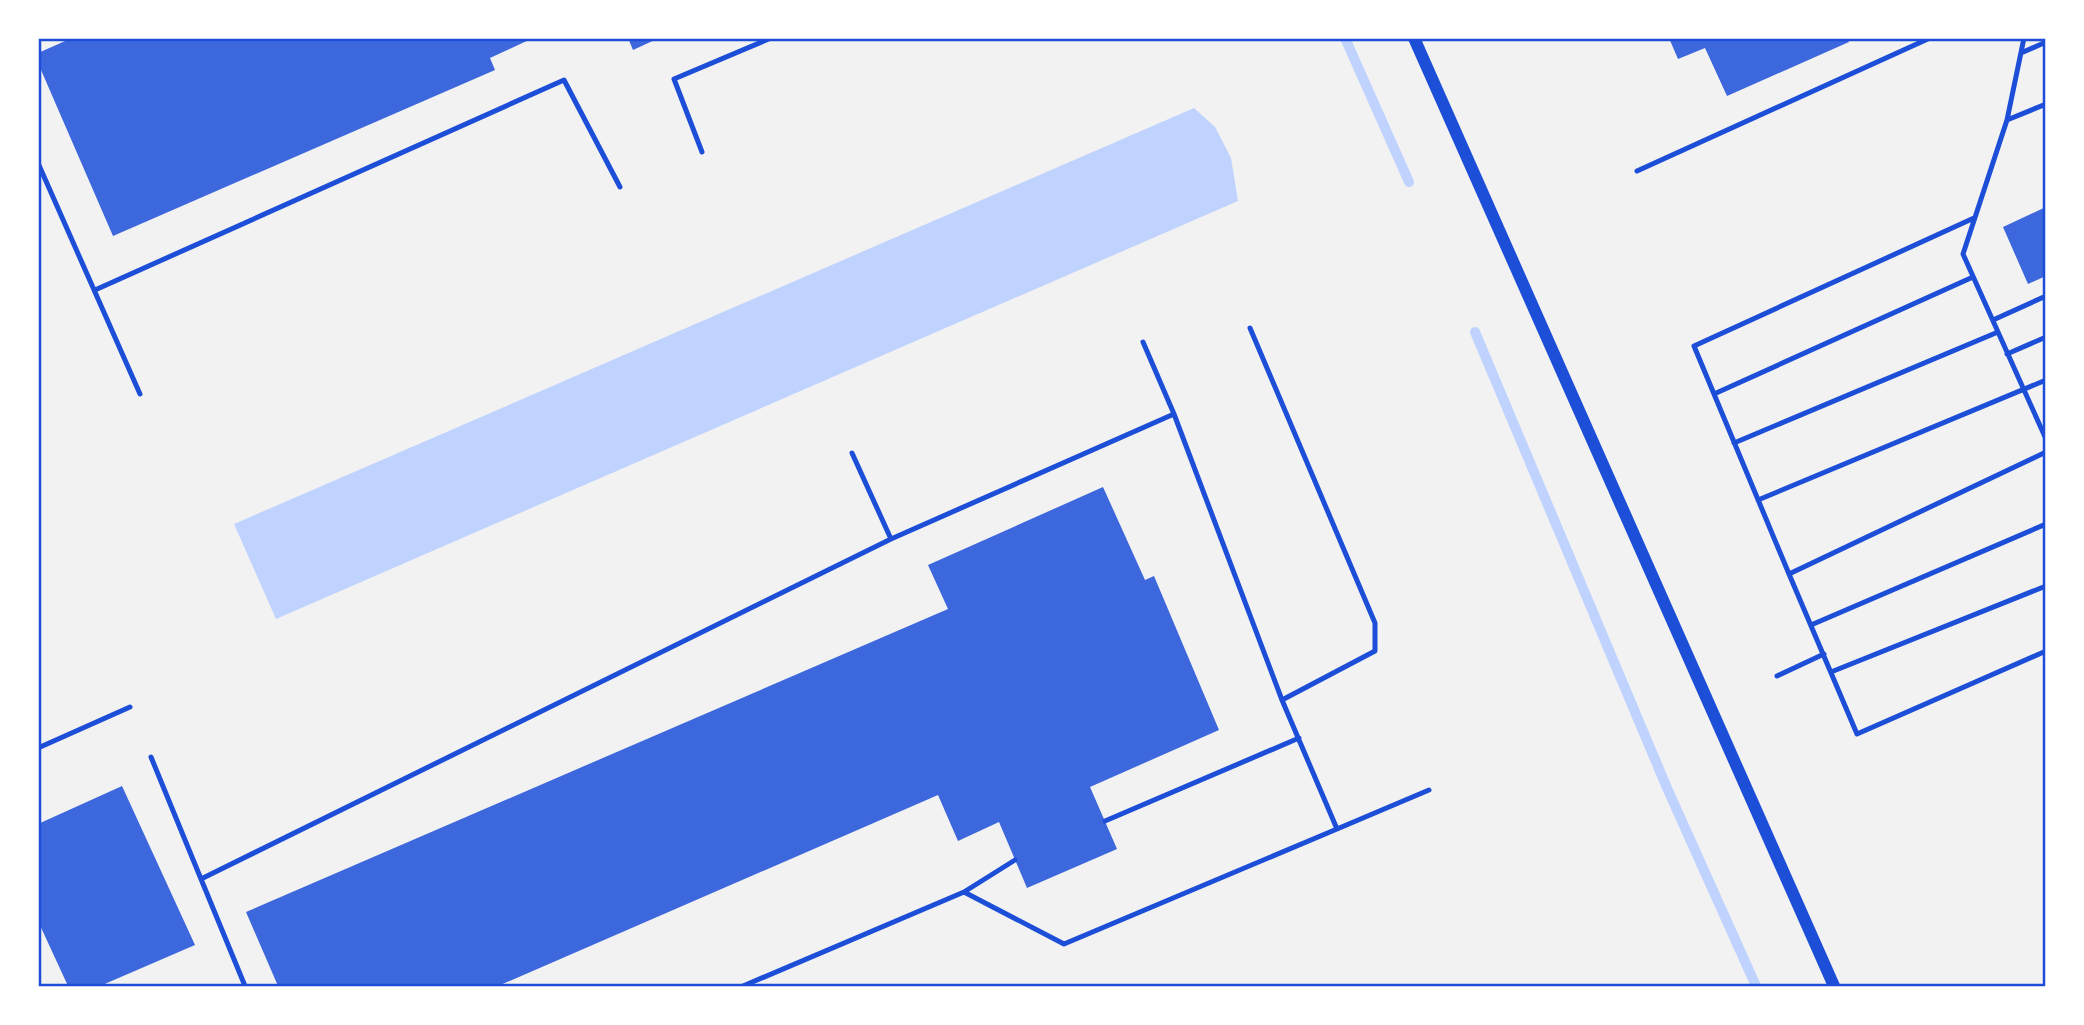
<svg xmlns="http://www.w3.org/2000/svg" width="2084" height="1025" viewBox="0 0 2084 1025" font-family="Quicksand,sans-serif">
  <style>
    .water { fill: #bfd3fe }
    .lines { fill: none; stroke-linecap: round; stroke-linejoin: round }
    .stream { stroke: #bfd3fe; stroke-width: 10 }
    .building { fill: #3d67dc }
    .service { stroke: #1d4ed8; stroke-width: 5 }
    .tertiary { stroke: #1d4ed8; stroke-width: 12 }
    .neatline { fill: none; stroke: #1d4ed8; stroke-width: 2.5 }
  </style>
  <rect width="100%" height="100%" fill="#f2f2f2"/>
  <!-- water -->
  <path class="water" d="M1194,108L1215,127L1231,158L1238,201L276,619L234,524Z"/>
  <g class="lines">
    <!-- stream -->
    <path class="stream" d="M1345,38L1409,182
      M1475,332L1667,788L1756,986"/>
  </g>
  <!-- building -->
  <path class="building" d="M72,38H533L490,58L495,70L113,236L38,63V53Z
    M628,38H659L633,50Z
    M1669,38H1847L1849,42L1727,96L1705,48L1678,59Z
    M2046,207V276L2028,284L2003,227Z
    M1103,487L1145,580L1154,576L1219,730L1090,787L1117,849L1027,888L999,822L958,841L938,795L498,986H278L246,912L948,609L928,565Z
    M122,786L195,945L100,986H68L38,921V824Z"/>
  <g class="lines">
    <!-- service -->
    <path class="service" d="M2024,38L2007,120L1963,254L2046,439
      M2021,53L2046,42
      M2007,120L2046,104
      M702,152L674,79L771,38
      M38,163L140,394
      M1637,171L1930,38
      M1974,218L1694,346L1789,574L2046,452
      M95,290L564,80L620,187
      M1993,320L2046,296
      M1250,328L1375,623V651L1282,700
      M2007,354L2046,337
      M1714,394L1973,277
      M1734,443L1998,332
      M852,453L891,539L1174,414
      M1758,500L2046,380
      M1789,574L1857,734L2046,651
      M1811,625L2046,524
      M1831,672L2046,586
      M1777,676L1824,654
      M38,748L130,707
      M151,757L201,879L891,539
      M1105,821L1299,738
      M1337,829L1429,790
      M201,879L245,986
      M964,892L1015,860
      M743,986L964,892L1064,944L1337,829L1282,700L1174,414L1143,342"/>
    <!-- tertiary -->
    <path class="tertiary" d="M1414,38L1834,986"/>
  </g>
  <!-- border -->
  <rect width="2084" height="1025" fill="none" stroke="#ffffff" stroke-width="80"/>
  <rect x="40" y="40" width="2004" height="945" class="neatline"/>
</svg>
